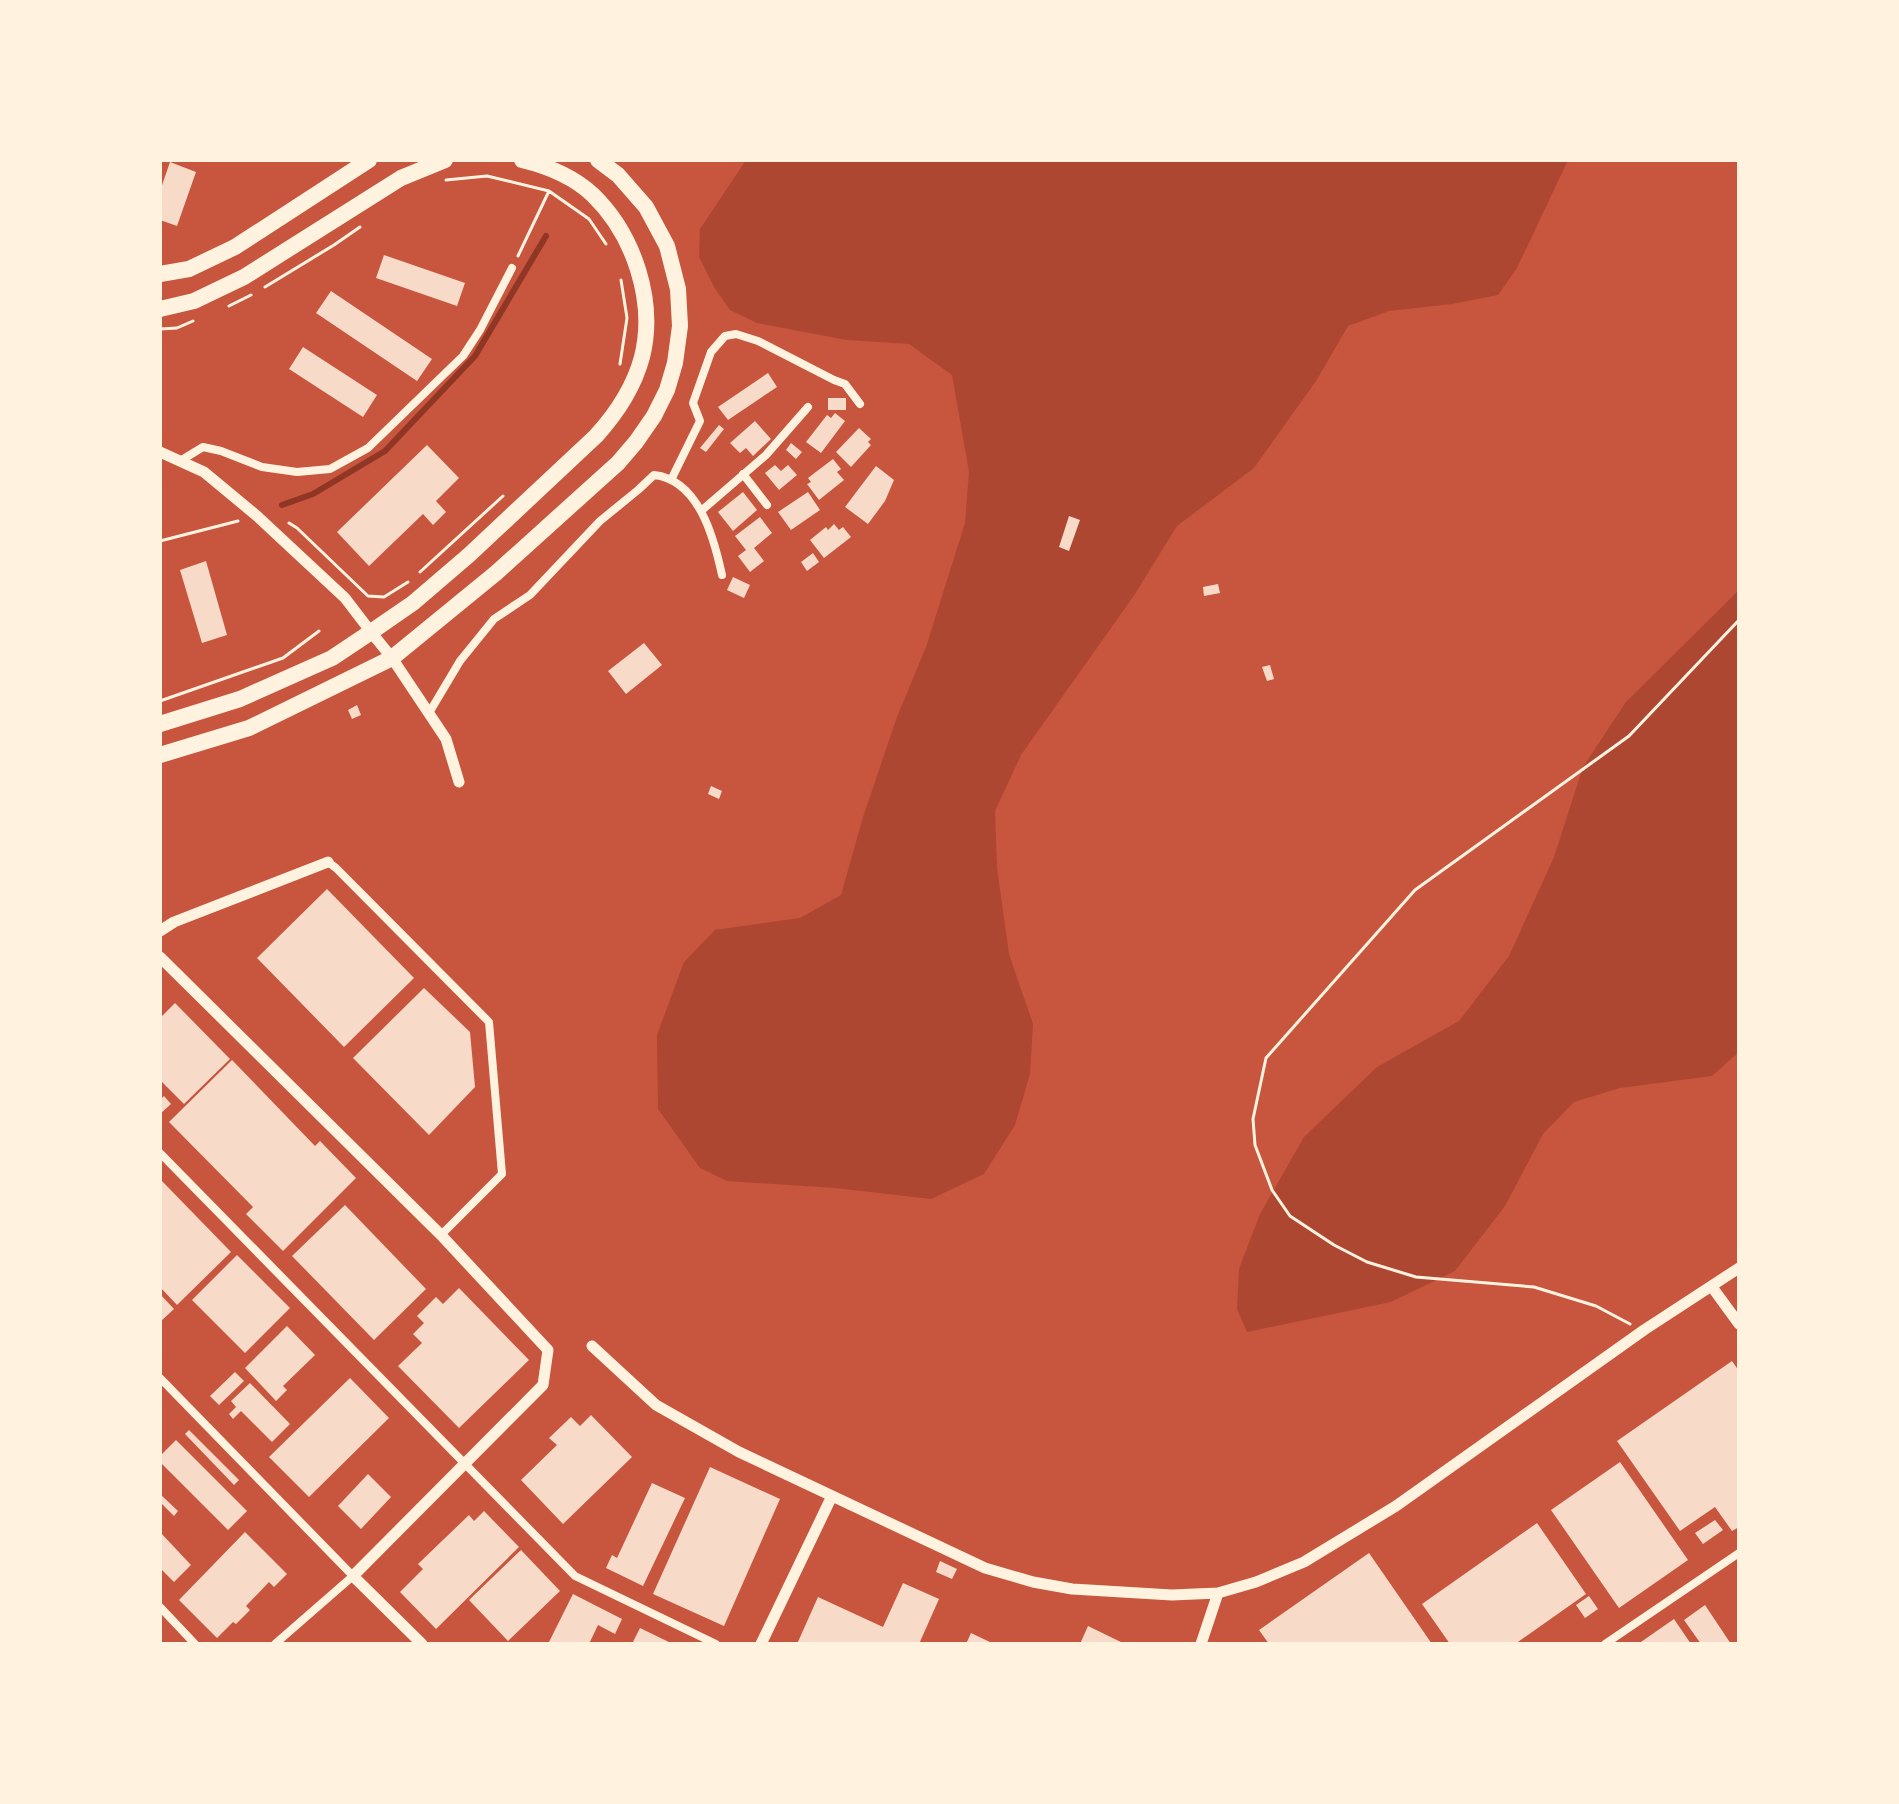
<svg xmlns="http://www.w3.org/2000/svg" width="1899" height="1804" viewBox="0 0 1899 1804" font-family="'Golos Text',sans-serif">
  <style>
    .green { fill: #ae4732 }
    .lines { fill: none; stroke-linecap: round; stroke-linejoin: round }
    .stream { stroke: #8f3625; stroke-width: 6 }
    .building { fill: #f7dbc8 }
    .path { stroke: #fff3e0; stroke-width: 3 }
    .minor { stroke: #fff3e0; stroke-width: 8 }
    .tertiary { stroke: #fff3e0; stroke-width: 11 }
    .trunk { stroke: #fff3e0; stroke-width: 16 }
  </style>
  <rect width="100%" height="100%" fill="#c8553d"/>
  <!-- green -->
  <path class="green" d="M746,160H1568L1517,268L1498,295L1452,304L1389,311L1348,326L1316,381L1254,468L1177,526L1133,597L1021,755L995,811L997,868L1009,954L1033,1024L1030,1074L1015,1125L984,1174L931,1199L835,1188L727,1181L700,1168L658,1109L657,1035L684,962L715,930L800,918L841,895L863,817L897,717L926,647L965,523L969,472L952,375L909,344L847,340L757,323L730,310L714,287L699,257L700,229Z
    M1739,590V1052L1712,1076L1620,1088L1574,1102L1543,1134L1505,1206L1455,1271L1391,1302L1247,1332L1237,1309L1239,1269L1260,1214L1304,1137L1377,1067L1459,1021L1509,956L1554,857L1583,767L1626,702Z"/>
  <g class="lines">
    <!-- stream -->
    <path class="stream" d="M282,505L313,494L385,451L475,356L546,236"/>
  </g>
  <!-- building -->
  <path class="building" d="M170,162L196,172L177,226L160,220V191Z
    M384,255L465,283L457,306L376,278Z
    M331,291L432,359L417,381L316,313Z
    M303,347L377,395L363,417L289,369Z
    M768,373L777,387L728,420L718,407Z
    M828,398H846V410H828Z
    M835,413L845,421L821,453L806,442L827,415L831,418Z
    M755,421L771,439L753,456L746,448L740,453L730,443Z
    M719,425L724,429L706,452L700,448Z
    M859,428L871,439L868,442L871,445L851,467L836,452Z
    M791,443L802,452L796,459L786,450Z
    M427,445L459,478L436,501L446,512L433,525L423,514L369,566L337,532Z
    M833,459L841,469L837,472L844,480L819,500L807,484L811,482L808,478Z
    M775,465L781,471L788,465L797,475L779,490L765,473Z
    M876,466L894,480L885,501L868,524L845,507Z
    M743,492L757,510L733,531L718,512Z
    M808,492L820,510L791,530L778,512Z
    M1069,516L1080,520L1069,551L1059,547Z
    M760,517L772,533L754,548L764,561L750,572L738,556L746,550L735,536Z
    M834,524L839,530L843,527L851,537L824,558L810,540L826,527L828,530Z
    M813,553L819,562L807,571L801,562Z
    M206,561L227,635L202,643L180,570Z
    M733,577L750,585L744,598L727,590Z
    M1218,584L1220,593L1204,596L1203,587Z
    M644,643L662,665L626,694L608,671Z
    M1270,665L1274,679L1267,681L1262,667Z
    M357,705L361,715L352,719L348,710Z
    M711,786L722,791L719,799L708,794Z
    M327,889L414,978L344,1047L257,958Z
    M424,988L470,1032L475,1087L429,1135L353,1058Z
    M175,1003L230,1059L184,1104L160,1080V1018Z
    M232,1060L315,1146L320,1141L356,1178L283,1251L246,1214L253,1207L169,1122Z
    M164,1096L171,1104L160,1114V1100Z
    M160,1179L231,1252L177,1305L160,1287Z
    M345,1205L426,1289L374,1340L292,1256Z
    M237,1255L290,1308L245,1353L192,1300Z
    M459,1288L529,1360L459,1428L398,1366L422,1343L413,1334L424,1323L417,1316L436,1297L443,1304Z
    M160,1294L174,1309L160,1322Z
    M287,1326L315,1355L283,1386L287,1390L276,1401L245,1368Z
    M1732,1361L1739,1371V1527L1732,1531L1715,1507L1680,1531L1617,1441Z
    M235,1372L244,1381L219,1405L210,1396Z
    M350,1378L389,1418L309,1497L269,1457Z
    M250,1383L290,1424L272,1442L241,1411L233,1419L229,1414L236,1407L231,1401Z
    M591,1415L632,1457L563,1524L521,1480L557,1445L549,1438L571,1417L580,1426Z
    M189,1430L239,1480L234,1485L185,1434Z
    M176,1440L247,1511L228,1530L160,1462V1456Z
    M1620,1462L1688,1560L1619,1608L1551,1510Z
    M710,1467L780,1499L724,1626L653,1594Z
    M368,1474L391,1497L361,1529L338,1506Z
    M652,1483L685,1498L643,1586L606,1568L612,1555L617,1558Z
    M160,1494L178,1511L174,1516L160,1502Z
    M484,1511L519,1547L436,1629L400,1592L423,1569L418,1564L469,1515L474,1521Z
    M1715,1520L1723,1530L1703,1544L1695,1533Z
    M1537,1523L1586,1594L1515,1644H1450L1422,1604Z
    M160,1532L191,1565L174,1582L160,1568Z
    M245,1532L287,1574L274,1587L269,1582L246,1606L250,1610L236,1624L233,1622L217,1638L179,1600Z
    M521,1550L560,1591L508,1641L469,1600Z
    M1369,1553L1432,1644H1269L1259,1630Z
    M940,1561L957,1569L952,1579L936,1572Z
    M903,1583L939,1599L919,1644H797L818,1597L883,1627Z
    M573,1594L622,1619L615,1634L598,1625L589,1644H548Z
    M1589,1596L1598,1609L1585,1618L1576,1605Z
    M1705,1605L1731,1644H1701L1684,1620Z
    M1674,1619L1691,1644H1638Z
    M1088,1626L1125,1644H1080Z
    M640,1628L673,1644H632Z
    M971,1633L994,1644H966Z"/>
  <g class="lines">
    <!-- path -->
    <path class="path" d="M446,180L487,176L549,191L589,219L606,244
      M518,256L549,191
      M265,287L334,245L360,227
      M229,306L251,295
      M160,329L177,328L193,321
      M620,364L627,318L621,280
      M289,523L297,528L368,596L384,597L408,582
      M160,541L238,521
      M420,572L503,496
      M160,701L283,658L319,631
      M1630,1324L1596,1306L1534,1287L1416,1277L1367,1262L1334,1245L1290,1216L1272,1190L1255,1145L1253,1119L1266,1058L1415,890L1629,736L1739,620"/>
    <!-- minor -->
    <path class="minor" d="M180,461L203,447L221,451L262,467L297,472L330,469L368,448L463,356L480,330L512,268
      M743,474L767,505
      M671,480L700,421L693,403L711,352L725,336L736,334L758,341L834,380L845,384L860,404
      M701,511L766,455L808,407
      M429,713L460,661L494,619L530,595L600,521L638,490L654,475C699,480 714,538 722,575
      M328,862L336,868L489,1022L502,1174L441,1235
      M160,1153L575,1576L716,1644
      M160,1378L353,1576L275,1644
      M160,1607L195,1644
      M1605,1644L1739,1553"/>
    <!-- tertiary -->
    <path class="tertiary" d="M160,452L204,472L257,516L345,598L371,632L392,658L446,739L459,782
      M160,931L174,922L328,862
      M160,957L441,1235L548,1350L543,1385L353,1576L422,1644
      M1712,1287L1739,1324
      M592,1346L656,1405L739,1452L985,1568L1033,1582L1072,1589L1172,1595L1218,1593L1256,1582L1304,1562L1396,1506L1644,1330L1739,1268
      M761,1644L832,1496
      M1201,1644L1218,1593"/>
    <!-- trunk -->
    <path class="trunk" d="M160,274L189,269L235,247L369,160
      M160,309L194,301L244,277L401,178L445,160
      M160,724L240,699L332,658L371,632L413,603L469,555L596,436C616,414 634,387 642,357C656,301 634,235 593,195C574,177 547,166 522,160
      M160,755L249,728L392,658L496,573L618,463L636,442L654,416L667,390L675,363L680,326L678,289L667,246L646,207L618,175L598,160"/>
  </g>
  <!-- border -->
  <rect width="1899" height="1804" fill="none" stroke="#fff3e0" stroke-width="324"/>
</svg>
